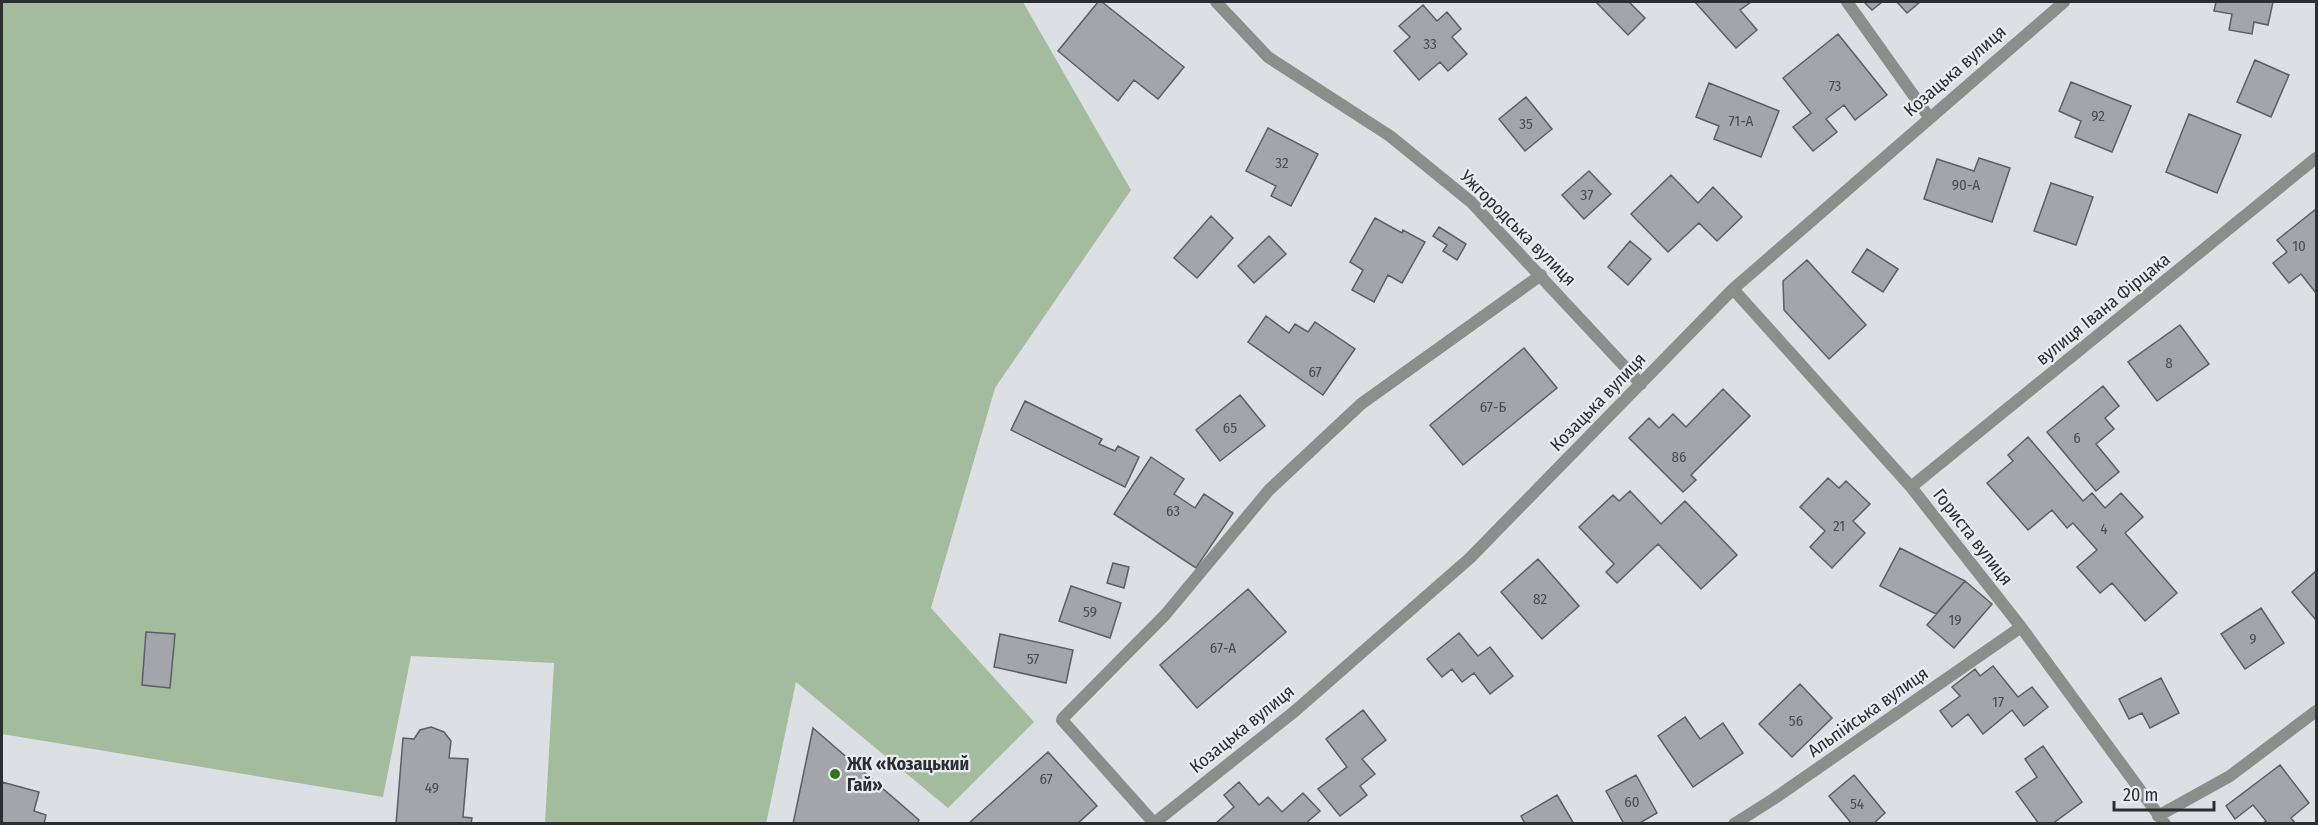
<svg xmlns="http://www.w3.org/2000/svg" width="2318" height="825" viewBox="0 0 2318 825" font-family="'Fira Sans Condensed',sans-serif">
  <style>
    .green { fill: #a4bc9e }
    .building { fill: #a3a5ab; stroke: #5c5e63; stroke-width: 1.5 }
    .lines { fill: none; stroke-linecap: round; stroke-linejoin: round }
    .lane { stroke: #8c8e8c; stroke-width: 12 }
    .street { stroke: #8c8e8c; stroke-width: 12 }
    .poi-dot { fill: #31781c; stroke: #e9ecf2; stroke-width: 2 }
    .labels { text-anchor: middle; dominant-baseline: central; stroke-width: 4.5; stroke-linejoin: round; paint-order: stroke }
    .number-label { font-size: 15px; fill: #4a4c50 }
    .street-label { font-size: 18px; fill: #2d2e31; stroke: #e9ecf2 }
    .poi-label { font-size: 18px; font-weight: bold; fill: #2d2e31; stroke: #e9ecf2; text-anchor: start }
  </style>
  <rect width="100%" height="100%" fill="#dcdfe4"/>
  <!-- green -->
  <path class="green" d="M2,2H1023L1131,190L995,388L931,608L1034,722L948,808L796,682L766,824L545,823L554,663L411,656L383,797L2,734Z"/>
  <!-- building -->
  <path class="building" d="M1098,2H1102L1184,67L1158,99L1134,80L1118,101L1058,51Z
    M1596,2H1629L1645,18L1628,35Z
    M1695,2H1751L1740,10L1757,30L1736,48Z
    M1864,2H1882L1872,10Z
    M1897,2H1920L1907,13Z
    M2216,2H2273L2268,25L2254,22L2252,34L2229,30L2232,14L2214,11Z
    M1423,5L1437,21L1447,12L1461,29L1452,37L1467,54L1448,71L1440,62L1419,80L1394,51L1410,37L1399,26Z
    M1838,34L1887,95L1855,120L1844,105L1826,119L1837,132L1813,151L1793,127L1811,113L1783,78Z
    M2255,60L2289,75L2271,117L2237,102Z
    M2071,82L2131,106L2112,152L2075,137L2081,121L2059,111Z
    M1709,83L1779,111L1761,157L1714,139L1719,126L1696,117Z
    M1526,97L1552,129L1525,151L1499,119Z
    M2189,114L2241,135L2217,193L2166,172Z
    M1268,128L1318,154L1291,206L1271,196L1276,186L1246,171Z
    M1979,158L2010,168L1992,222L1924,199L1937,159L1974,171Z
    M1589,171L1611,194L1584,219L1562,195Z
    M1671,175L1698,203L1713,187L1742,217L1717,241L1699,223L1668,252L1631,214Z
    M2051,183L2093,197L2076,245L2034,231Z
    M2316,209V293L2301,274L2289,283L2273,263L2287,252L2277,240Z
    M1211,216L1233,238L1197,278L1174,258Z
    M1375,218L1402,233L1403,230L1425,242L1402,283L1388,275L1374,302L1352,290L1363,270L1350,262Z
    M1439,227L1466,244L1457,260L1443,251L1447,245L1433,236Z
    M1269,236L1286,254L1254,283L1238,266Z
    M1630,241L1651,259L1628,285L1608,267Z
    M1867,249L1898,269L1883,292L1852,272Z
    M1807,260L1866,325L1829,359L1784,310L1783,281Z
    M1266,316L1289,333L1295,324L1308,332L1315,322L1355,349L1323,395L1248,342Z
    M2180,325L2209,364L2157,401L2128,362Z
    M1524,348L1557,388L1463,465L1430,425Z
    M2103,386L2119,406L2105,418L2114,429L2096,444L2119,472L2096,491L2047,432Z
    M1723,389L1750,416L1691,475L1696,480L1683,492L1629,438L1649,418L1659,428L1673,414L1686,427Z
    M1240,395L1265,426L1220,461L1196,430Z
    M1025,401L1102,439L1099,444L1115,451L1118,446L1139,457L1125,487L1011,430Z
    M2028,437L2083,501L2092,493L2105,508L2121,493L2143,517L2125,533L2177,593L2145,621L2112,583L2100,593L2077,567L2097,550L2073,523L2067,528L2052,510L2028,530L1987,483L2013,461L2008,455Z
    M1151,457L1184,479L1174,494L1195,508L1204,494L1233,513L1196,568L1114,514Z
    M1828,478L1839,488L1846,481L1870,504L1853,521L1865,533L1832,568L1810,547L1825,531L1800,507Z
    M1630,491L1661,524L1685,501L1737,555L1701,589L1658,544L1617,583L1606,572L1614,564L1579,527L1613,495L1619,501Z
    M1900,548L1965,581L1936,614L1880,586Z
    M1538,559L1579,606L1542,639L1501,592Z
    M1113,563L1129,567L1124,588L1107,583Z
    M2316,571V620L2292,592Z
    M1965,581L1992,604L1954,648L1927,625Z
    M1071,586L1121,603L1110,638L1059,621Z
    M1248,589L1286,632L1197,708L1160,665Z
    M2261,608L2284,643L2245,669L2221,634Z
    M146,632L175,634L170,688L142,685Z
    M1459,633L1478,656L1490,647L1513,676L1490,694L1474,673L1462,682L1452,669L1442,677L1427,659Z
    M1000,634L1073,650L1066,683L994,667Z
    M1993,666L2018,697L2032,687L2048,707L2024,726L2012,710L1983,734L1968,714L1952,727L1940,711L1960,696L1952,687L1975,669L1980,676Z
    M2161,678L2179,713L2150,728L2142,713L2129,719L2119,699Z
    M1800,684L1832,718L1792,757L1759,724Z
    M1363,710L1386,740L1362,759L1375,774L1360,786L1367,795L1340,816L1318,789L1347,767L1326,739Z
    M1685,717L1700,739L1723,723L1743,753L1693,787L1658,736Z
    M431,727L444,732L451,741L449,758L468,759L463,817L472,818L471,824H396L403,738L414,739L420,730Z
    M813,728L919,820L917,824H793Z
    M2043,746L2082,802L2052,824H2039L2016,792L2037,777L2025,759Z
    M1048,752L1097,806L1077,824H968Z
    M2280,765L2309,803L2291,818L2296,824H2262L2266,821L2253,805L2235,819L2226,806Z
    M1636,775L1657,813L1638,824H1624L1606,791Z
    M1854,775L1885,813L1873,824H1852L1829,796Z
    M2,782L39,792L34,811L46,815L44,824H2Z
    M1239,782L1259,805L1268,797L1282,812L1303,793L1320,811L1305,824H1215L1234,807L1224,795Z
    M1557,795L1574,824H1525L1521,816Z"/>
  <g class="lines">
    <!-- lane -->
    <path class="lane" d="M1154,823L1062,720L1063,718L1165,615L1269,490L1361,404L1541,275"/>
    <!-- street -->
    <path class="street" d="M1216,2L1268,57L1390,136L1471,202L1641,384
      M1847,2L1929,117
      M1733,289L1911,487L2021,627L2165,824
      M1911,487L2316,158
      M2158,816L2230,776L2316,711
      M1153,824L1295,711L1470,558L1733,289L2064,2
      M1734,824L1775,798L2021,627"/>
  </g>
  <!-- markers -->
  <circle class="poi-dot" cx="835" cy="774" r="6"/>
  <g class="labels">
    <!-- number labels -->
    <g class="number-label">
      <text x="1430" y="44">33</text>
      <text x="1835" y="86">73</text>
      <text x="2098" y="116">92</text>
      <text x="1741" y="121">71-А</text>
      <text x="1526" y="124">35</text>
      <text x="1282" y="163">32</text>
      <text x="1966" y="185">90-А</text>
      <text x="1587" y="195">37</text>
      <text x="2299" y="246">10</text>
      <text x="2169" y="363">8</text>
      <text x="1315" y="372">67</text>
      <text x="1493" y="407">67-Б</text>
      <text x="1230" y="428">65</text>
      <text x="2077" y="438">6</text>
      <text x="1679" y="457">86</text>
      <text x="1173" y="511">63</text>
      <text x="1839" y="526">21</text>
      <text x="2104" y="529">4</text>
      <text x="1540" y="599">82</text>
      <text x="1090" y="612">59</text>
      <text x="1955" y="620">19</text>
      <text x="2253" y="639">9</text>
      <text x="1223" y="648">67-А</text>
      <text x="1033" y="659">57</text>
      <text x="1998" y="702">17</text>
      <text x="1796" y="721">56</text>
      <text x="1046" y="779">67</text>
      <text x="432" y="788">49</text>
      <text x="1632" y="802">60</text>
      <text x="1857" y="804">54</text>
    </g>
    <!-- street labels -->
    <g class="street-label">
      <text transform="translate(1955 71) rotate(-41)">Козацька вулиця</text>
      <text transform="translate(1518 228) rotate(45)">Ужгородська вулиця</text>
      <text transform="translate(2103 309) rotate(-39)">вулиця Івана Фірцака</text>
      <text transform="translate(1598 402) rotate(-46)">Козацька вулиця</text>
      <text transform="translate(1973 537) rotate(52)">Гориста вулиця</text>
      <text transform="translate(1868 712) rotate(-35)">Альпійська вулиця</text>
      <text transform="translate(1242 729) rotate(-39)">Козацька вулиця</text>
    </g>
    <!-- poi labels -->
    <g class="poi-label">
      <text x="847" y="764">ЖК «Козацький<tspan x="847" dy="21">Гай»</tspan></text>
    </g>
  </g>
  <!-- border -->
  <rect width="2318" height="825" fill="none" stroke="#2d2e31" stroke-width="6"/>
  <!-- scale -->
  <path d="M2114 801v9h100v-9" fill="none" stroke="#2d2e31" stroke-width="3"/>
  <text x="2123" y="801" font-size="18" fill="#2d2e31" stroke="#e9ecf2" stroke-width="4.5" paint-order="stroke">20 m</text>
</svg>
